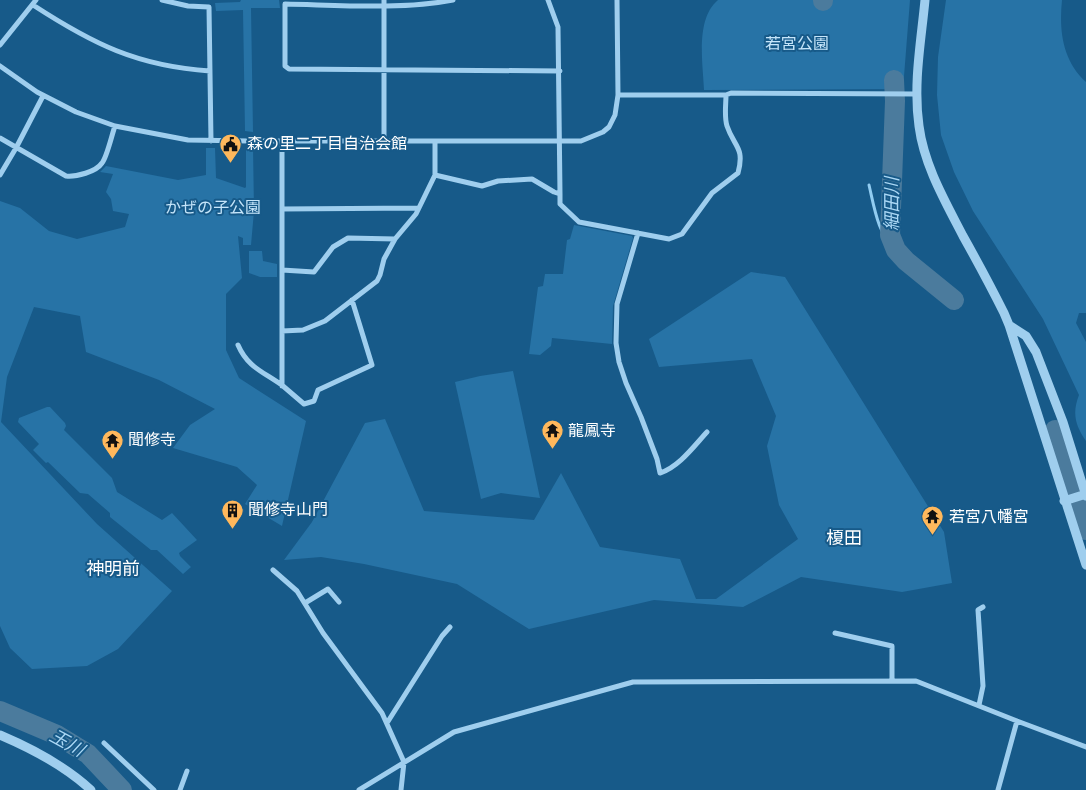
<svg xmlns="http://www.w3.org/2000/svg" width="1086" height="790" viewBox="0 0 1086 790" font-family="'Varela Round','Noto Sans JP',sans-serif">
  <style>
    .green { fill: #2773a6 }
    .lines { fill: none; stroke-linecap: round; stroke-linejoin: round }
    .stream { stroke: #91ccf1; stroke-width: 3 }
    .river { stroke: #4b7b9d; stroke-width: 20 }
    .minor { stroke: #9fceee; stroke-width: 5 }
    .tertiary { stroke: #9fceee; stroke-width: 9 }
    .labels { text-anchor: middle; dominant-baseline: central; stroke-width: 4; stroke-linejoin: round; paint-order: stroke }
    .park-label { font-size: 16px; fill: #c5e5fa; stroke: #175a89 }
    .poi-label { font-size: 16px; fill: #fff; stroke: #175a89; text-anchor: start }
    .water-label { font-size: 18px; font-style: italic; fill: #abd8f5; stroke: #175a89 }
    .neighbourhood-label { font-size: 18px; fill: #fff; stroke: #175a89 }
  </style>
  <rect width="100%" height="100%" fill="#175a89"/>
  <!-- green -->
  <path class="green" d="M241,0H279L280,8H251L253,132L245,131L243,10L216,11L215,3L240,2Z
    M718,0H910L903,89L704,90C703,64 695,19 718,0Z
    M946,0H1062C1059,30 1062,60 1086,82V313H1079L1076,323L1086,342V441C1075,425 1072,413 1079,395L1043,319L973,211L954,172L941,135L937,95L938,57Z
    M246,147H253L254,211L251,245H243V238L238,236L242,278L226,294V350L239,378L306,421L282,526L245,504L257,485L237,467L173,448L190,425L215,409L159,380L86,352L80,316L34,307L7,377L1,422L97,524L172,591L118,649L87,666L32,669L10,648L0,626V201L20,208L49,231L77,239L125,227L129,214L113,211L111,199L106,192L113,174L100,172L106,166L178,180L206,175V148H215L216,178L245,188L246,187Z
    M574,225L632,236L633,238L613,306L612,344L552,338L551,346L540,355L529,354L538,287L543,286L545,274H563L567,240L570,239Z
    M249,251H262L263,261L277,264V277H260L249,273Z
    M751,272L785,277L944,532L952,583L902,592L801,577L743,607L654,600L529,629L457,584L364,564L321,557L284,560L312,522L365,423L385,419L424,511L534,520L561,473L600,547L680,559L696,599H716L798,539L779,505L767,446L776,416L752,359L659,367L649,339Z
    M513,371L540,498L501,493L481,499L455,382L480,376Z
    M47,407H50L65,423L66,426L64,430L112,478L117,492L162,520L172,513L197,540L179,553L180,556L191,567L183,574L157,550H151L110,517V513L88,494L80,493L48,462L46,463L33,450L39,444L18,422L19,418Z"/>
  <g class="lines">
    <!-- stream -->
    <path class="stream" d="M869,185C874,206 878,236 896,250"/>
    <!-- river -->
    <path class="river" d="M823,0V1
      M894,80L895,101L890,235L896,250L906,261L954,300
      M1055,430L1086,530
      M0,711L57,735L88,754L122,790"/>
    <!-- minor -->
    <path class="minor" d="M162,0L188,6L209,7L211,141
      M384,0V141
      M453,0C402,10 337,5 285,4V66L289,69L560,71
      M548,0L558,27L560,194
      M33,5C93,44 137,66 210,71
      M0,45L36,0
      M0,66L37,92L76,112L115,126L188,140L249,141H581L603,132L609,127L615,115L618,95L617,0
      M618,95H726L731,93L917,94
      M0,138L66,176C76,177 96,172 102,163C107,157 112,134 115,126
      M282,141V386
      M0,175L16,148L43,96
      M435,175L482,186L498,181L532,179L554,192L560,194V204L579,222L669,239L682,234L712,193L738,173C745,147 734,147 727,126C724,117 726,104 726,95
      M282,209L418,208
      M638,233L617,304L616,343L619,362L626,383L641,417L657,459L660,473C679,467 694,446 707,432
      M282,270L314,272L333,247L348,238L395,239
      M282,331L303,330L325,321L377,281L380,275L384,259L395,239L416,214L435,175V141
      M238,345C248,368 264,372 283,386C290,392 297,398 304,404L314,401L318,390L372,365L352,300
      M273,570L297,591L323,633L382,713L404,762L401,790
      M305,603L328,589L339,602
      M835,633L892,646V680
      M979,705L983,686L978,610L983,607
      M387,723L442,636L450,627
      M104,743L154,790
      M180,790L187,771
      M359,790L454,732L633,682L916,681L1017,721
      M998,790L1017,721L1086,747"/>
    <!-- tertiary -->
    <path class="tertiary" d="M925,0C921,42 913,84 919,126C924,165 945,201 963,236C977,261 991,287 1004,313L1009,325L1086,565
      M1009,325L1026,336L1036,352L1063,422L1086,496
      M1064,501L1086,494
      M0,735C33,749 65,766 91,790"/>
  </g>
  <!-- icons -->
  <defs>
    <symbol id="civic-pin" viewBox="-11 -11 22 30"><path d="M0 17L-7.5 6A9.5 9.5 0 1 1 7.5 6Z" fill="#ffb85c" stroke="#175a89"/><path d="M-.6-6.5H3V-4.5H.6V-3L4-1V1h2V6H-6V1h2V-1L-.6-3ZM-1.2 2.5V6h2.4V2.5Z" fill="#111"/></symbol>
    <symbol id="temple-pin" viewBox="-11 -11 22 30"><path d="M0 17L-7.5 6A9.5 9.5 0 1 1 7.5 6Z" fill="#ffb85c" stroke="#175a89"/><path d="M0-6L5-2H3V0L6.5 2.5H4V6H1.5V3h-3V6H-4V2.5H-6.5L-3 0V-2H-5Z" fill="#111"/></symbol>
    <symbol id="building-pin" viewBox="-11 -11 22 30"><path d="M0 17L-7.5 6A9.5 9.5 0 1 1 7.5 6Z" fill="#ffb85c" stroke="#175a89"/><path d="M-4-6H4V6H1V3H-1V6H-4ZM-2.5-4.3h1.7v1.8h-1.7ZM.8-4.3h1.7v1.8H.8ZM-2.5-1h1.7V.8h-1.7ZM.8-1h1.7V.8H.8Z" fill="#111"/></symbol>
  </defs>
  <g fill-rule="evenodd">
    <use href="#civic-pin" x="218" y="132" width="25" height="34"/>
    <use href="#temple-pin" x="540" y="418" width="25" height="34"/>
    <use href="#temple-pin" x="100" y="428" width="25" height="34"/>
    <use href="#building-pin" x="220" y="498" width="25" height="34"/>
    <use href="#temple-pin" x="920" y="504" width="25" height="34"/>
  </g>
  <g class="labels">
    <!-- park labels -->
    <g class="park-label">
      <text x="797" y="44">若宮公園</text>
      <text x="213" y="208">かぜの子公園</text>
    </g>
    <!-- poi labels -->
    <g class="poi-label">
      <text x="247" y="144">森の里二丁目自治会館</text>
      <text x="568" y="431">龍鳳寺</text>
      <text x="128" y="440">聞修寺</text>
      <text x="248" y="510">聞修寺山門</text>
      <text x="949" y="517">若宮八幡宮</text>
    </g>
    <!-- water labels -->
    <g class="water-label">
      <text transform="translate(892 204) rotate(-90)">細田川</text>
      <text transform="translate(67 743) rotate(29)">玉川</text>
    </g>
    <!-- neighbourhood labels -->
    <g class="neighbourhood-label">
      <text x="844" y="538">榎田</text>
      <text x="113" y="569">神明前</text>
    </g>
  </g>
</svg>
